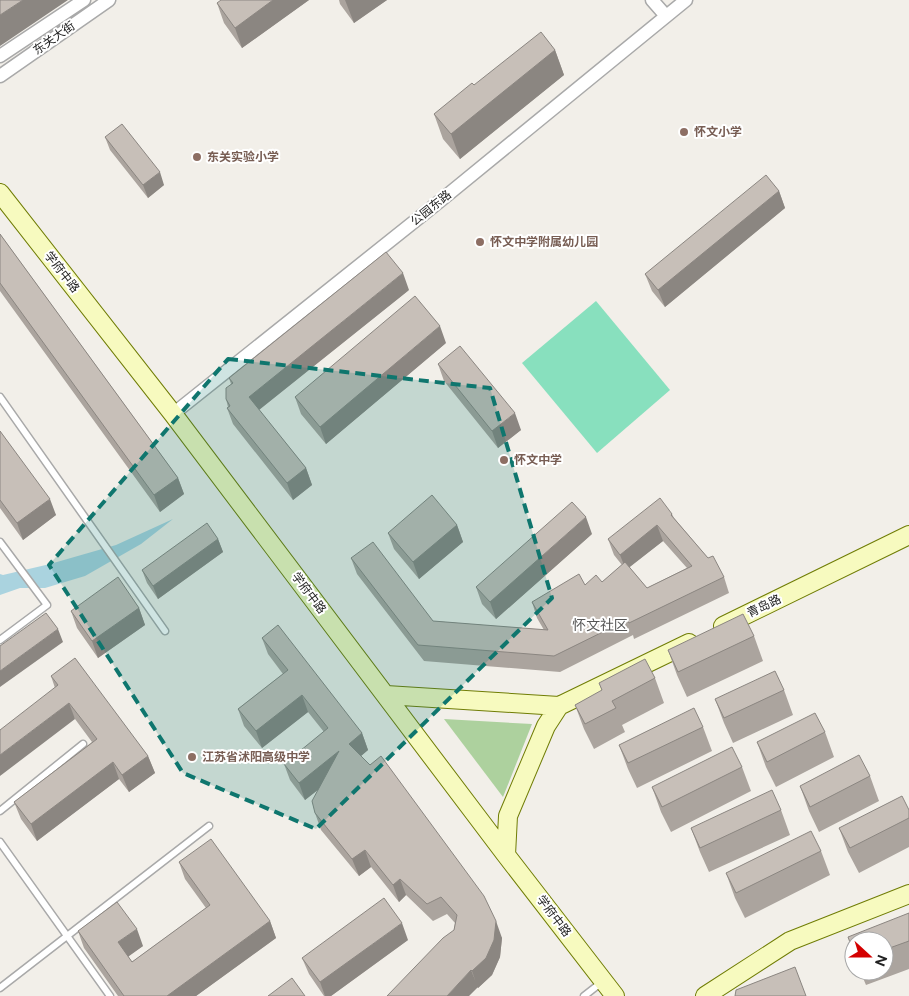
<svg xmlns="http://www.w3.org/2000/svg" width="909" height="996" viewBox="0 0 909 996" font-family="Figtree,'Noto Sans SC',sans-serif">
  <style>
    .forest { fill: #add19e }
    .pitch { fill: #88e0be }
    .water { fill: #aad3df }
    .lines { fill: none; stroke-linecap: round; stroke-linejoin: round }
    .lane-casing { stroke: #a9a9a9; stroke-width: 9 }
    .street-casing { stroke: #a9a9a9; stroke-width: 15 }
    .secondary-casing { stroke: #707d05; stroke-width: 20 }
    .lane { stroke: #fff; stroke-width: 6 }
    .street { stroke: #fff; stroke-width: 12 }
    .secondary { stroke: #f7fabf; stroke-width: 18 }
    .wall { fill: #aba49e; fill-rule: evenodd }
    .shaded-wall { fill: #8b8681 }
    .building { fill: #c7bfb8; stroke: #8b8681 }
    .marked { fill: #0f766e; fill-opacity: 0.2; stroke: #0f766e; stroke-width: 4; stroke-dasharray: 10 6; stroke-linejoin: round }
    .education-dot { fill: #8d6e63; stroke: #fff; stroke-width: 2 }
    .labels { text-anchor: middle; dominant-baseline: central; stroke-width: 4; stroke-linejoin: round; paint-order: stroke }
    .street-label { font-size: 12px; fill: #222; stroke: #fff }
    .education-label { font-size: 12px; font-weight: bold; fill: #785e54; stroke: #fff; text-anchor: start }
    .neighbourhood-label { font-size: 14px; fill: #555; stroke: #fff }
  </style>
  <rect width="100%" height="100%" fill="#f2efe9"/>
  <!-- forest -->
  <path class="forest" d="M444,719L532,724L503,797Z"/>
  <!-- pitch -->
  <path class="pitch" d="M596,301L670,390L597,453L522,363Z"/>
  <!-- water -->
  <path class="water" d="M173,519L141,544L85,576L45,588H20L0,595V574L3,575L50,564L116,545Z"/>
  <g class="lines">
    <defs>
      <path id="lane" d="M0,397L165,631
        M0,542L47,605L0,640
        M0,811L83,744
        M0,842L110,996
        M0,988L209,826
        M584,996L602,982"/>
      <path id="street" d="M652,0L666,16
        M0,56L84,0
        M0,76L109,0
        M173,414L440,201L686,0"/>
      <path id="secondary" d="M0,193L173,414L506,855L615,996
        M723,626L909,535
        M386,695L559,706L689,643
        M506,855L508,816L546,726L559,706
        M705,996L790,941L909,894"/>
    </defs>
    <!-- lane casing -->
    <use href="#lane" class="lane-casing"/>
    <!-- street casing -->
    <use href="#street" class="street-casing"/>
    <!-- secondary casing -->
    <use href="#secondary" class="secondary-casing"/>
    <!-- lane -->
    <use href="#lane" class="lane"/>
    <!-- street -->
    <use href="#street" class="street"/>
    <!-- secondary -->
    <use href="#secondary" class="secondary"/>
  </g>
  <!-- wall -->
  <path class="wall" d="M309,0L242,48L224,23L217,3Z
    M339,0H387L354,23L340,4Z
    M555,50L564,75L460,159L443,139L434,114L474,85Z
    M105,137L164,185L148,198L110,150Z
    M779,191L785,208L665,307L652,291L645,274Z
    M0,234L178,478L184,494L160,512L0,291Z
    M409,290L259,410L306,468L312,485L293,500L233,424L227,408L228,407L226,399L231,384L229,378Z
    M446,343L326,444L301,414L295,397Z
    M438,364L521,430L498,448L444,381Z
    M0,431L56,515L23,540L0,508Z
    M672,514L674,518L724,577L729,593L634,639L633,635L560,672L424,661L357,574L351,558L433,621L544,630L537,618L532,602L602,582L622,565L614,555L608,539ZM663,541L687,568L647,588L629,567Z
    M457,525L463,542L419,579L394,549L388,533Z
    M592,534L496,619L482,604L476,587Z
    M218,539L223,552L158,599L147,583L142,570Z
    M139,608L145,625L98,658L77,628L71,611Z
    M754,636L763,661L687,697L677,675L668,650Z
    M262,638L362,733L368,750L361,756L502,938L500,957L492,975L478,988L454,930L455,923L447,914L433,921L406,895L399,902L371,867L359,876L321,830L315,813L318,790L305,800L290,780L284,764L324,732L308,712L262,748L244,726L238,709L283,674L268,654Z
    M51,676L148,756L155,773L129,792L119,779L37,841L21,819L14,802L92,742L75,719L55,688Z
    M655,678L664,703L622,725L625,732L594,749L584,729L575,705L602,691L599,683Z
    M784,690L793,715L733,743L724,723L715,699Z
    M703,727L712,751L637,788L628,769L619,745Z
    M825,732L834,757L776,787L766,767L757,742Z
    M742,767L751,791L671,832L661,812L652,787Z
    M870,776L879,801L819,832L809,811L800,786Z
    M781,810L790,835L709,872L700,852L691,828Z
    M909,810V847L859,873L848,852L839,828Z
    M821,851L830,875L745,918L735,898L726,873Z
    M179,862L270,921L276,938L196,996H118L84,948L78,931L143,946L128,956L132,962L206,908L185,879Z
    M909,913V969L866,985L860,971H884V941Z
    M408,940L331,996H324L309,974L302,958Z"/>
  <!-- shaded-wall -->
  <path class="shaded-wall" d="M23,0H68L0,46V15Z
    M273,0H309L242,48L235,28Z
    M345,0H387L354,23Z
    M555,50L564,75L460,159L451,134Z
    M160,172L164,185L148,198L143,185Z
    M779,191L785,208L665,307L658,290Z
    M403,273L409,290L255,413L249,397Z
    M440,326L446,343L326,444L320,427Z
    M515,413L521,430L498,448L492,431Z
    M306,468L312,485L293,500L287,483Z
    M178,478L184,494L160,512L154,495Z
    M50,499L56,515L23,540L17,523Z
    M586,517L592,534L496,619L490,602Z
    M457,525L463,542L419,579L413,562Z
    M657,525L663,541L626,570L620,555Z
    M218,539L223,552L158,599L153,586Z
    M139,608L145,625L98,658L92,641Z
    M58,629L63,642L0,687V671Z
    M302,695L308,712L262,748L256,731Z
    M69,703L75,719L0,776V755Z
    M362,733L368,750L355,761L349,744Z
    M339,751L345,768L305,800L299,783Z
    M148,756L155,773L129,792L122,775Z
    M113,762L119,779L37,841L31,824Z
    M365,850L371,867L359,876L352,859Z
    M400,879L406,895L399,902L393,885Z
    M270,921L276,938L196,996H167Z
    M496,921L502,938L500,957L492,975L478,988L472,971Z
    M402,923L408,940L331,996H325L320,982Z
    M137,929L143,946L125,959L118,942Z
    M471,970L478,987L469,996H447Z"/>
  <!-- building -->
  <path class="building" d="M0,0H23L0,15Z
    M221,0H273L235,28L217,3Z
    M541,32L555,50L451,134L434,114L472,83L474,85Z
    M122,124L160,172L143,185L105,137Z
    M766,175L779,191L658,290L645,274Z
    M0,234L178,478L154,495L0,283Z
    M386,252L403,273L249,397L306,468L287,483L227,408L230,406L226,399V388L233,383L229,378Z
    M415,296L440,326L320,427L295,397Z
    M460,346L515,413L492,431L438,364Z
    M0,431L50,499L17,523L0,500Z
    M432,495L457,525L413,562L388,533Z
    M660,498L672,514L671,515L708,558L713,556L724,577L629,623L627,620L554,656L418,645L351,558L373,542L433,621L548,630L532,602L579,574L585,585L596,575L602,582L625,562L647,588L692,566L657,525L620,555L608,539Z
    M572,502L586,517L490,602L476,587Z
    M207,523L218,539L153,586L142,570Z
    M118,577L139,608L92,641L71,611Z
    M46,613L58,629L0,671V646Z
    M743,614L754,636L678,672L668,650Z
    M278,625L362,733L349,744L370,765L381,756L484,896L496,921L494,940L486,958L472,971L471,970L447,996H387L443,938L454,930L457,915L441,897L427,904L400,879L393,885L365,850L352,859L315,813L312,801L339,751L299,783L284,764L328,728L302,695L256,731L238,709L288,670L262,638Z
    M75,658L148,756L122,775L113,762L31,824L14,802L97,739L69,703L0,755V730L58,685L51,676Z
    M645,659L655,678L612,701L616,708L585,724L575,705L602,690L599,683Z
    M775,671L784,690L724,718L715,699Z
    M694,708L703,727L628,763L619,745Z
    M815,713L825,732L767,762L757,742Z
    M732,747L742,767L662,807L652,787Z
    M859,755L870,776L810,807L800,786Z
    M772,790L781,810L700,848L691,828Z
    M902,796L909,810V818L850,848L839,828Z
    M811,831L821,851L736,893L726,873Z
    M211,839L270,921L167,996H124L78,931L117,902L137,929L118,942L132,962L210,905L179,862Z
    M384,898L402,923L320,982L302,958Z
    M909,913V941L884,950V941H854V953L848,937Z
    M795,967L806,996H735L736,990Z
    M292,978L305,996H268Z"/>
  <!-- marked area -->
  <path class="marked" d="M228,359L490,388L552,598L316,829L183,773L49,565Z"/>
  <!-- markers -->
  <g class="education-dot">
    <circle cx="684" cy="132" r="5"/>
    <circle cx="197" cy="157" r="5"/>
    <circle cx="480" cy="242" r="5"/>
    <circle cx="504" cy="460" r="5"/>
    <circle cx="192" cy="757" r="5"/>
  </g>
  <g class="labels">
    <!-- street labels -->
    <g class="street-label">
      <text transform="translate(54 38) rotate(-35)">东关大街</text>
      <text transform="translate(431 208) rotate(-39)">公园东路</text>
      <text transform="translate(62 272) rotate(52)">学府中路</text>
      <text transform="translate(309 593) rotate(53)">学府中路</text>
      <text transform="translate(764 606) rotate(-26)">青岛路</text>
      <text transform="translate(554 916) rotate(53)">学府中路</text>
    </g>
    <!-- education labels -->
    <g class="education-label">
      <text x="694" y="132">怀文小学</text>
      <text x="207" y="157">东关实验小学</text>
      <text x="490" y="242">怀文中学附属幼儿园</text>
      <text x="514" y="460">怀文中学</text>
      <text x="202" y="757">江苏省沭阳高级中学</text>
    </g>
    <!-- neighbourhood labels -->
    <g class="neighbourhood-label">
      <text x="600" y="625">怀文社区</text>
    </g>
  </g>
  <!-- north arrow -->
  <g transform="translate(869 956) rotate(111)"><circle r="24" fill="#ffffff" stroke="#a7a7a7"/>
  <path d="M0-4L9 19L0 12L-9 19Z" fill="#d40000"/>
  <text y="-8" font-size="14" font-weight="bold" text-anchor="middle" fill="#222222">N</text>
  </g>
</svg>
